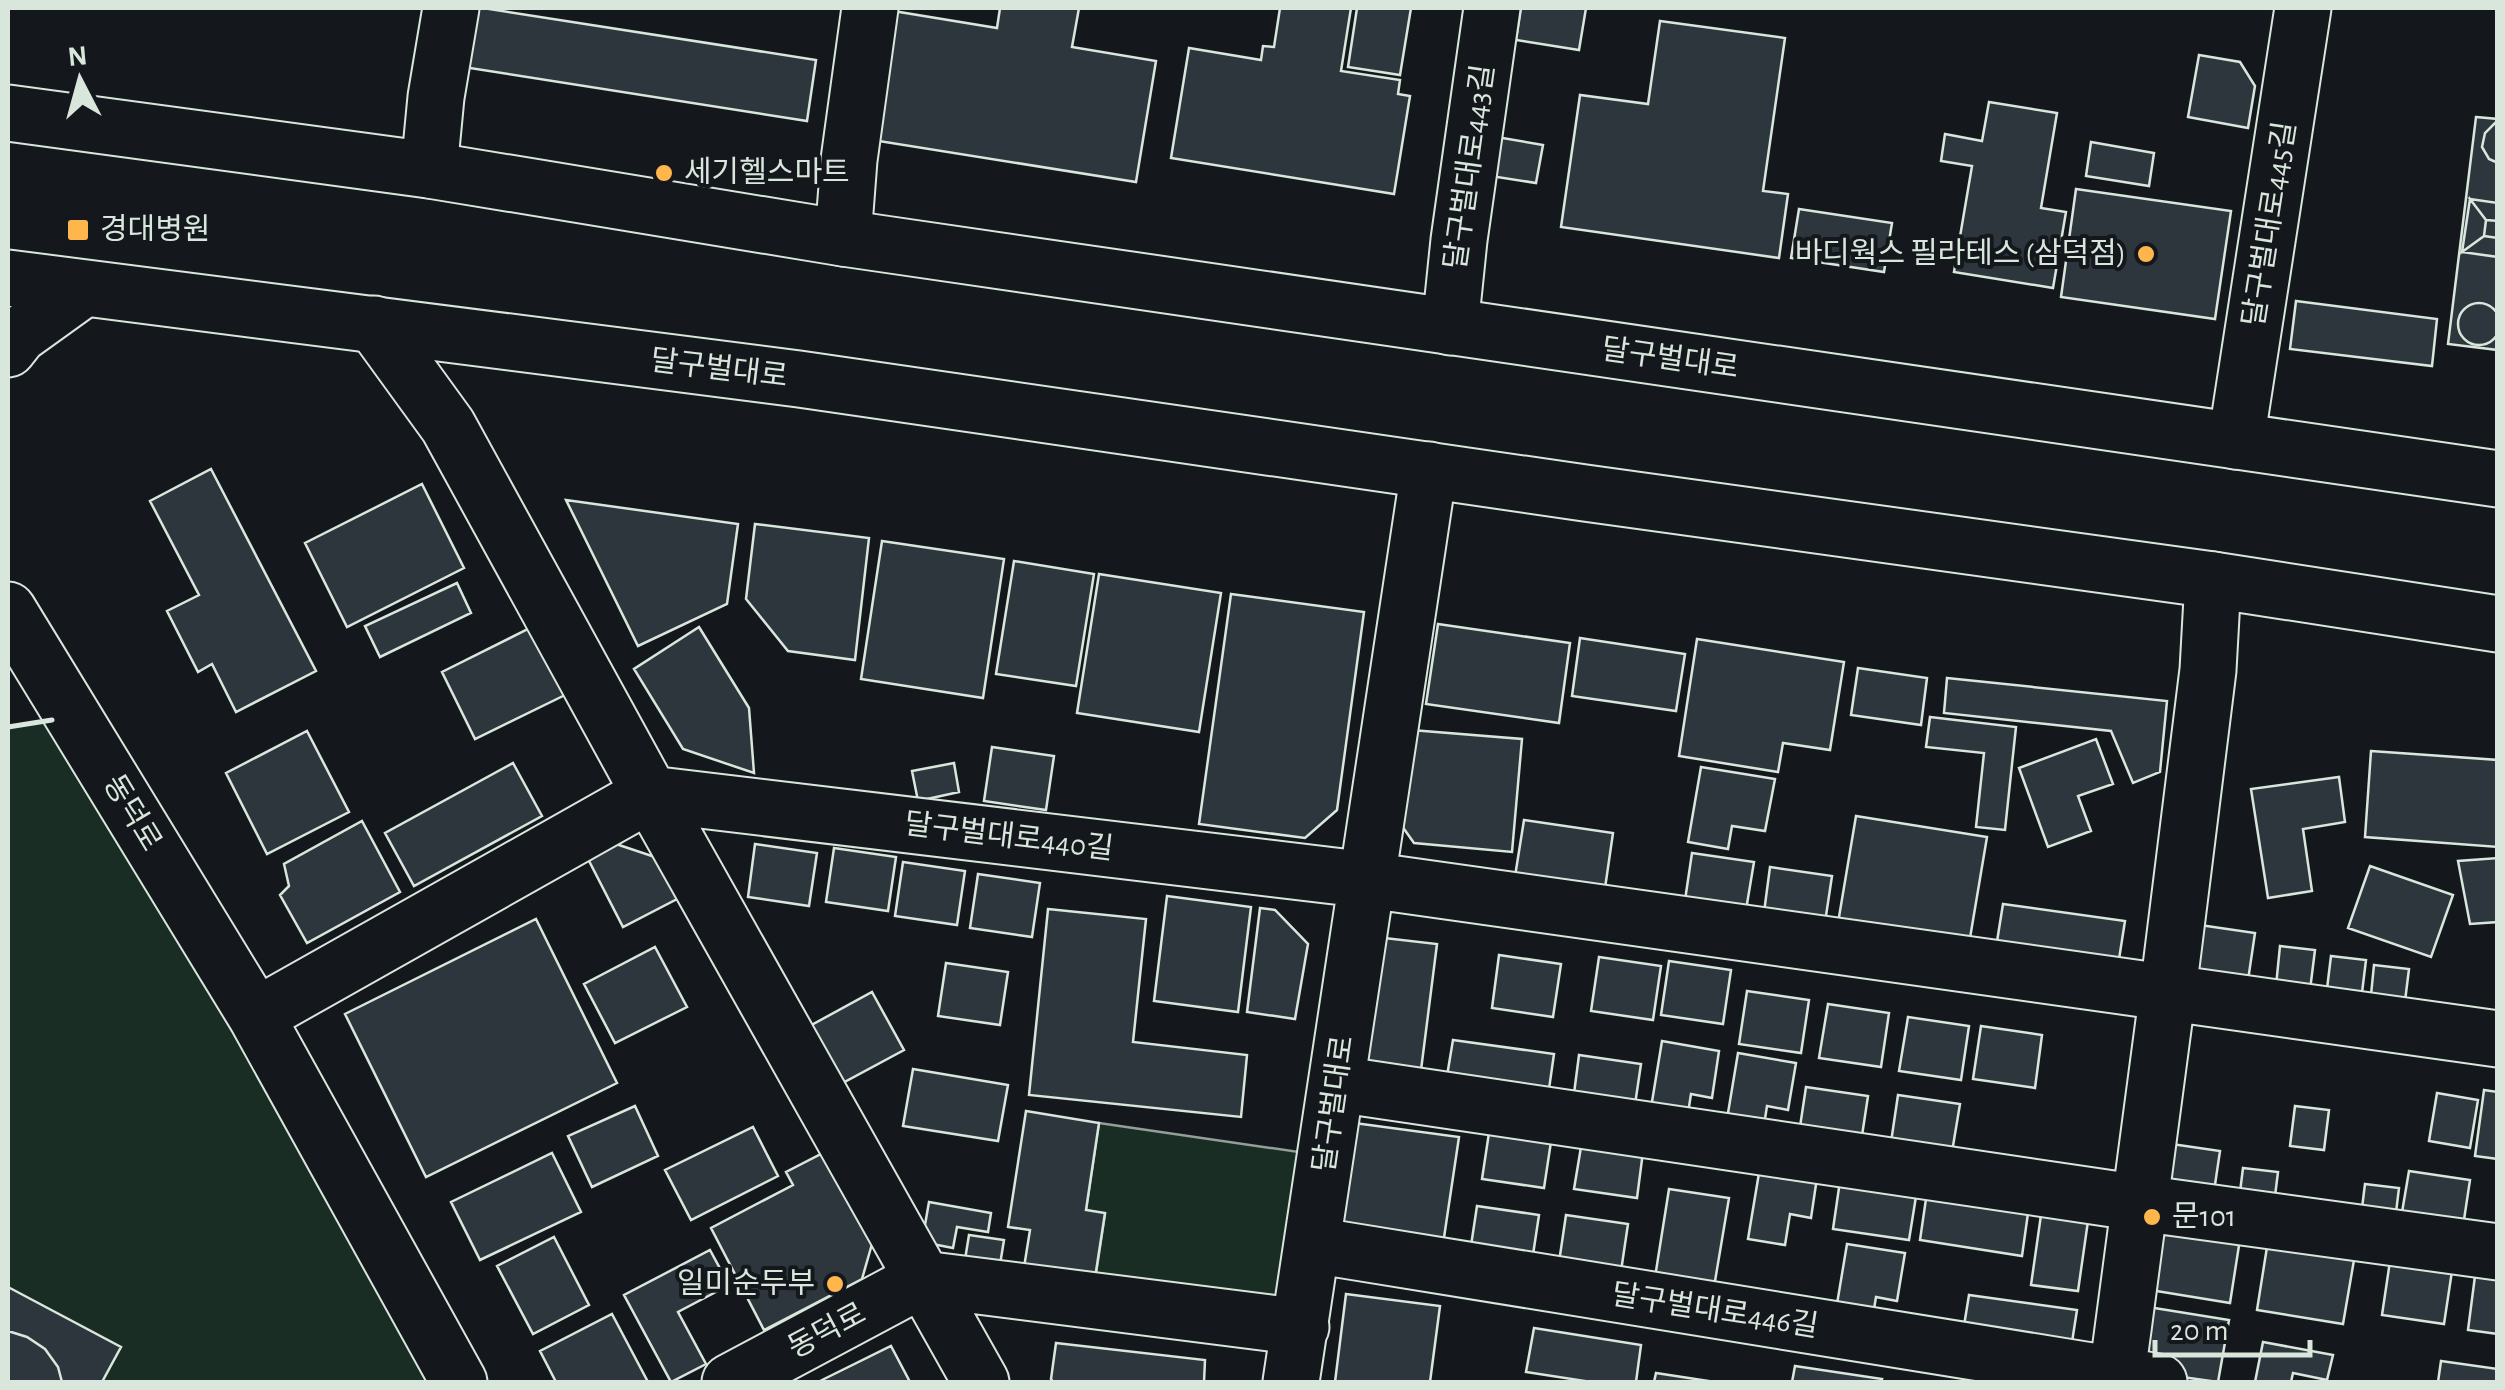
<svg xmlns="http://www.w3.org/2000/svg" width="2505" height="1390" viewBox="0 0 2505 1390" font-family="'Alegreya Sans','Noto Sans KR',sans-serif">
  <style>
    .green { fill: #1a2d24; stroke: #939e99; stroke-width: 2.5 }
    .building { fill: #2c363c; stroke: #d8e6dc; stroke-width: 2.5 }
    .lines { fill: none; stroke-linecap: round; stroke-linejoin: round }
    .minor-casing { stroke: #d8e6dc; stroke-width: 59 }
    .major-casing { stroke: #d8e6dc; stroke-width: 59 }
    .minor { stroke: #14181c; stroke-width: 55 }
    .major { stroke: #14181c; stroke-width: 55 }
    .wall { stroke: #d8e6dc; stroke-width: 5 }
    .poi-dot { fill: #ffb74d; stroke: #14181c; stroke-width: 4 }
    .labels { text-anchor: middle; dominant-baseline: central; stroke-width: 8; stroke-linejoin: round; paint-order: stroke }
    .street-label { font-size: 30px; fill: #d8e6dc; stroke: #14181c }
    .poi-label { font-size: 30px; fill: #d8e6dc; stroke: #14181c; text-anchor: start }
  </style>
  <rect width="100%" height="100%" fill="#14181c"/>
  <!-- green -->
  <path class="green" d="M63,718L458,1382H8V727Z
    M1099,1123L1326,1156L1301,1327L1092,1300L1105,1214L1086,1210Z"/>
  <!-- building -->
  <path class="building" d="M466,8H483L816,60L807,121L457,66Z
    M1000,8H1079L1072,47L1156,61L1136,182L860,138L881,9L997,28Z
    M1280,8H1351L1341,71L1400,80L1398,94L1410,96L1394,194L1171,158L1189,48L1261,60L1263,46L1274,47Z
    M1357,8H1411L1400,75L1348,67Z
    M1521,8H1586L1579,50L1516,40Z
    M1660,21L1785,38L1763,191L1788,194L1779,258L1561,227L1580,95L1648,104Z
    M2199,55L2240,62L2255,86L2248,128L2188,117Z
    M1989,102L2057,113L2041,208L2066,212L2053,288L1954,272L1972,166L1941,161L1945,134L1982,141Z
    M2476,117L2498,119V350L2448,344Z
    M2476,117L2498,119V350L2448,344Z
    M2495,123H2498V163L2489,159L2482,147L2485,133Z
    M1485,135L1543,145L1536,183L1478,174Z
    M2091,142L2154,153L2149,186L2086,176Z
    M2076,189L2231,211L2215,319L2061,297Z
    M2470,199L2498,203V257L2462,252Z
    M2470,199L2486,220L2484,236L2462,252Z
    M2470,199L2498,203V221L2486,220Z
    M1799,209L1892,223L1884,272L1791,258Z
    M2486,220L2498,221V238L2484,236Z
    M2484,236L2498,238V257L2462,252Z
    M2296,301L2437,319L2432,366L2290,349Z
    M2458 324a21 21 0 1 1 42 0a21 21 0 1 1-42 0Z
    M211,469L316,671L236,712L212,664L198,672L167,611L199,595L150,501Z
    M422,484L464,568L347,627L305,543Z
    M566,500L738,524L727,604L638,646Z
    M755,524L869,538L855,660L788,651L746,599Z
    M882,541L1004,559L983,698L861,679Z
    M1014,561L1094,574L1076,686L996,674Z
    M1099,574L1221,593L1199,732L1077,713Z
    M457,583L471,613L380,657L365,626Z
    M1231,594L1364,612L1337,810L1305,838L1199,824Z
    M1438,624L1570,643L1559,723L1426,704Z
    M532,627L565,695L475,739L442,672Z
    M699,627L749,708L754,773L683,749L634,669Z
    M1580,638L1685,654L1676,711L1572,696Z
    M1697,639L1844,662L1830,750L1783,743L1778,772L1679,756Z
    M1858,668L1927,678L1921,725L1851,715Z
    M1947,678L2167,701L2160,772L2133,783L2111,731L1944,713Z
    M1930,717L2016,727L2005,830L1976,827L1984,753L1926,747Z
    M1399,729L1522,739L1512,852L1414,843L1392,812Z
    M307,731L349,812L267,854L226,773Z
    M2096,739L2113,784L2078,796L2091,831L2048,847L2019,768Z
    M992,747L1054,756L1046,810L984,801Z
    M2371,751L2498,760V847L2365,837Z
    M513,763L542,816L414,886L385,833Z
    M954,763L959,792L918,801L912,771Z
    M1701,767L1775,779L1765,831L1732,826L1728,849L1688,842Z
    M2339,777L2345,822L2303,829L2312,891L2268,898L2251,789Z
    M1856,816L1987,837L1969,944L1838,923Z
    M1524,820L1613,833L1603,902L1513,889Z
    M362,821L400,892L307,943L280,895L289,886L284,864Z
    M610,842L658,858L679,898L623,927L586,855Z
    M755,844L817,853L809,906L748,897Z
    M834,848L896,857L888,911L826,902Z
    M1692,853L1754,862L1745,916L1684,907Z
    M2498,858V922L2470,924L2458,861Z
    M903,862L965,871L957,925L895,916Z
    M2370,866L2453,895L2431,957L2348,928Z
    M1770,867L1832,876L1824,929L1763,920Z
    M978,874L1040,883L1032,937L970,928Z
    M1167,896L1251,907L1238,1012L1154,1001Z
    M2003,904L2125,921L2117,972L1995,954Z
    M1260,908L1275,910L1308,944L1295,1019L1247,1012Z
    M1048,909L1146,919L1133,1042L1247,1055L1241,1117L1029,1095Z
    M536,919L617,1083L426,1177L345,1014Z
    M2193,924L2255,933L2247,987L2185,978Z
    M1367,936L1437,944L1420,1078L1350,1070Z
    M2280,946L2315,950L2310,990L2276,986Z
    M655,947L687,1007L615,1043L584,984Z
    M1499,955L1561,964L1553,1017L1492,1008Z
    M2331,956L2366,960L2361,1001L2326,997Z
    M1599,957L1661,966L1653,1020L1591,1011Z
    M1669,961L1731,970L1723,1024L1661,1015Z
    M946,963L1008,972L1000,1025L938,1016Z
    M2374,965L2409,969L2404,1009L2370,1005Z
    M1747,991L1809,1000L1801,1053L1739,1044Z
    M872,992L904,1050L837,1086L806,1028Z
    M1828,1004L1889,1013L1881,1067L1819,1058Z
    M1908,1017L1969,1026L1961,1080L1899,1071Z
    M1981,1026L2042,1035L2035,1088L1973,1079Z
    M1453,1040L1554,1054L1547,1103L1445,1088Z
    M1662,1041L1719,1051L1712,1098L1691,1094L1686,1126L1649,1120Z
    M1738,1053L1796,1063L1788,1110L1767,1106L1762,1138L1725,1131Z
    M1579,1055L1641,1064L1633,1118L1572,1109Z
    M913,1069L1008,1085L998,1141L903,1126Z
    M1806,1087L1868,1096L1860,1149L1798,1140Z
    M2484,1090L2498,1092V1159L2475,1156Z
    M2437,1093L2478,1100L2470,1148L2429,1141Z
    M1898,1095L1960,1104L1951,1158L1890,1149Z
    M635,1106L658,1156L592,1187L568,1136Z
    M2295,1106L2329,1110L2324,1150L2290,1146Z
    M1026,1111L1099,1123L1086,1210L1105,1213L1093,1291L1022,1280L1030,1230L1008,1227Z
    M1347,1122L1459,1137L1442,1251L1331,1236Z
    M1490,1126L1552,1135L1544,1188L1482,1179Z
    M753,1127L778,1176L691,1220L665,1170Z
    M1583,1135L1644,1144L1637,1198L1574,1189Z
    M2158,1142L2220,1151L2212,1205L2150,1196Z
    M552,1153L581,1212L480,1260L451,1202Z
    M823,1153L872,1244L862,1279L764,1330L711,1228L793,1185L786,1172Z
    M1761,1161L1818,1171L1811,1218L1790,1214L1785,1245L1748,1239Z
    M2243,1168L2278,1172L2273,1212L2238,1208Z
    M2409,1171L2470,1180L2462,1233L2400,1224Z
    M1841,1174L1918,1184L1909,1240L1833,1229Z
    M2365,1184L2399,1188L2394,1229L2360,1224Z
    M1669,1189L1729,1198L1712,1299L1653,1290Z
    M1927,1192L2029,1206L2022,1256L1920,1240Z
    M929,1202L991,1213L988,1232L957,1227L953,1248L922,1242Z
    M1477,1206L1539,1215L1531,1268L1469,1259Z
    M2042,1208L2089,1214L2078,1291L2031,1285Z
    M1566,1215L1628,1224L1620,1278L1558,1269Z
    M2154,1225L2240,1239L2230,1303L2144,1289Z
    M969,1235L1004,1240L998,1277L963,1272Z
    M554,1237L589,1305L533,1334L497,1266Z
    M1847,1244L1905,1253L1897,1301L1876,1297L1871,1327L1834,1322Z
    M2267,1247L2354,1260L2343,1324L2257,1310Z
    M710,1250L729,1285L678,1312L706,1364L671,1382L624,1295Z
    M2390,1261L2452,1271L2444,1324L2382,1315Z
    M2475,1276L2498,1279V1334L2468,1330Z
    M8,1287L121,1347L102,1382H8Z
    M1346,1294L1440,1306L1430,1382H1335Z
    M1969,1295L2077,1310L2070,1355L1962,1338Z
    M2142,1306L2229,1320L2218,1382L2132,1370Z
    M612,1314L648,1382H556L540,1351Z
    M1534,1328L1641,1345L1636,1382H1591L1526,1372Z
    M8,1331L27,1337L45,1349L58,1367L62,1382H8Z
    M2263,1342L2333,1355L2327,1380L2293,1373L2291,1382H2255Z
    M1056,1343L1205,1360L1204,1382H1053L1051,1379Z
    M891,1346L910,1382H818Z
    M2441,1361L2498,1369V1382H2438Z
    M1795,1366L1882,1379L1881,1382H1792Z
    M1656,1373L1715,1382H1654Z"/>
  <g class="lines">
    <defs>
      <path id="minor" d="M429,170L436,97L451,8
        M843,238L849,160L870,8
        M374,324L448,426L650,794L981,1382
        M1450,327L1459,240L1492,8
        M2236,441L2303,8
        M8,610L256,1016L459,1382
        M256,1016L650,794L1368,880L2498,1039
        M1337,1084L2140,1203L2498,1252
        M1313,1245L2159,1382
        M730,1382L923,1279L1301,1327
        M1291,1382L1429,470
        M2116,1382L2168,991L2208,670L2213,580"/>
      <path id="major" d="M8,113L429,170L843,238L2498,479
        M8,278L799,379L1585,493L2213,580L2498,624
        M8,349L19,335L83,289"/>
    </defs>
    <!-- minor casing -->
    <use href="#minor" class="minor-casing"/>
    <!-- major casing -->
    <use href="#major" class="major-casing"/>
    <!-- minor -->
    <use href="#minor" class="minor"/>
    <!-- major -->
    <use href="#major" class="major"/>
    <!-- wall -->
    <path class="wall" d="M8,727L52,720"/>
  </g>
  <!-- markers -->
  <g class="poi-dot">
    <circle cx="664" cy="173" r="10"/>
    <rect x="66" y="218" width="24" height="24" rx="5"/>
    <circle cx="2146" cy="254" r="10"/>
    <circle cx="2152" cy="1217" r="10"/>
    <circle cx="835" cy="1284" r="10"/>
  </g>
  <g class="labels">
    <!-- street labels -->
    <g class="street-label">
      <text transform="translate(1470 167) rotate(-82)">달구벌대로443길</text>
      <text transform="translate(2270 224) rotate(-81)">달구벌대로445길</text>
      <text transform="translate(1670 359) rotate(8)">달구벌대로</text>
      <text transform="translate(719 369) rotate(7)">달구벌대로</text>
      <text transform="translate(132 813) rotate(59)">동덕로</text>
      <text transform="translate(1009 837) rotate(7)">달구벌대로440길</text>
      <text transform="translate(1334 1104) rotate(-82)">달구벌대로</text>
      <text transform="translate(1715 1311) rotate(9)">달구벌대로446길</text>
      <text transform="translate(827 1331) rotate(-28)">동덕로</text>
    </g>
    <!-- poi labels -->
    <g class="poi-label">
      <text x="684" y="173">세기헬스마트</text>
      <text x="100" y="230">경대병원</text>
      <text x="2126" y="254" text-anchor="end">바디웍스 필라테스 (삼덕점)</text>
      <text x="2172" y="1217">문101</text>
      <text x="815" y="1284" text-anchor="end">일미순두부</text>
    </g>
  </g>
  <!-- border -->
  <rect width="2505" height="1390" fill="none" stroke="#d8e6dc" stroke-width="20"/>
  <!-- north arrow -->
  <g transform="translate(80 80) rotate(354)" stroke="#14181c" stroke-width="8" paint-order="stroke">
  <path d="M0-8L18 38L0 25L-18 38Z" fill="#d8e6dc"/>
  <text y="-15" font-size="28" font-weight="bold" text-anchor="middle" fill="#d8e6dc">N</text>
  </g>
  <!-- scale -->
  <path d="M2155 1340v15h155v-15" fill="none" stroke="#d8e6dc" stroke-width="5"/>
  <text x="2170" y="1340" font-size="30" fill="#d8e6dc" stroke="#14181c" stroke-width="8" paint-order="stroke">20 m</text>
</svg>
